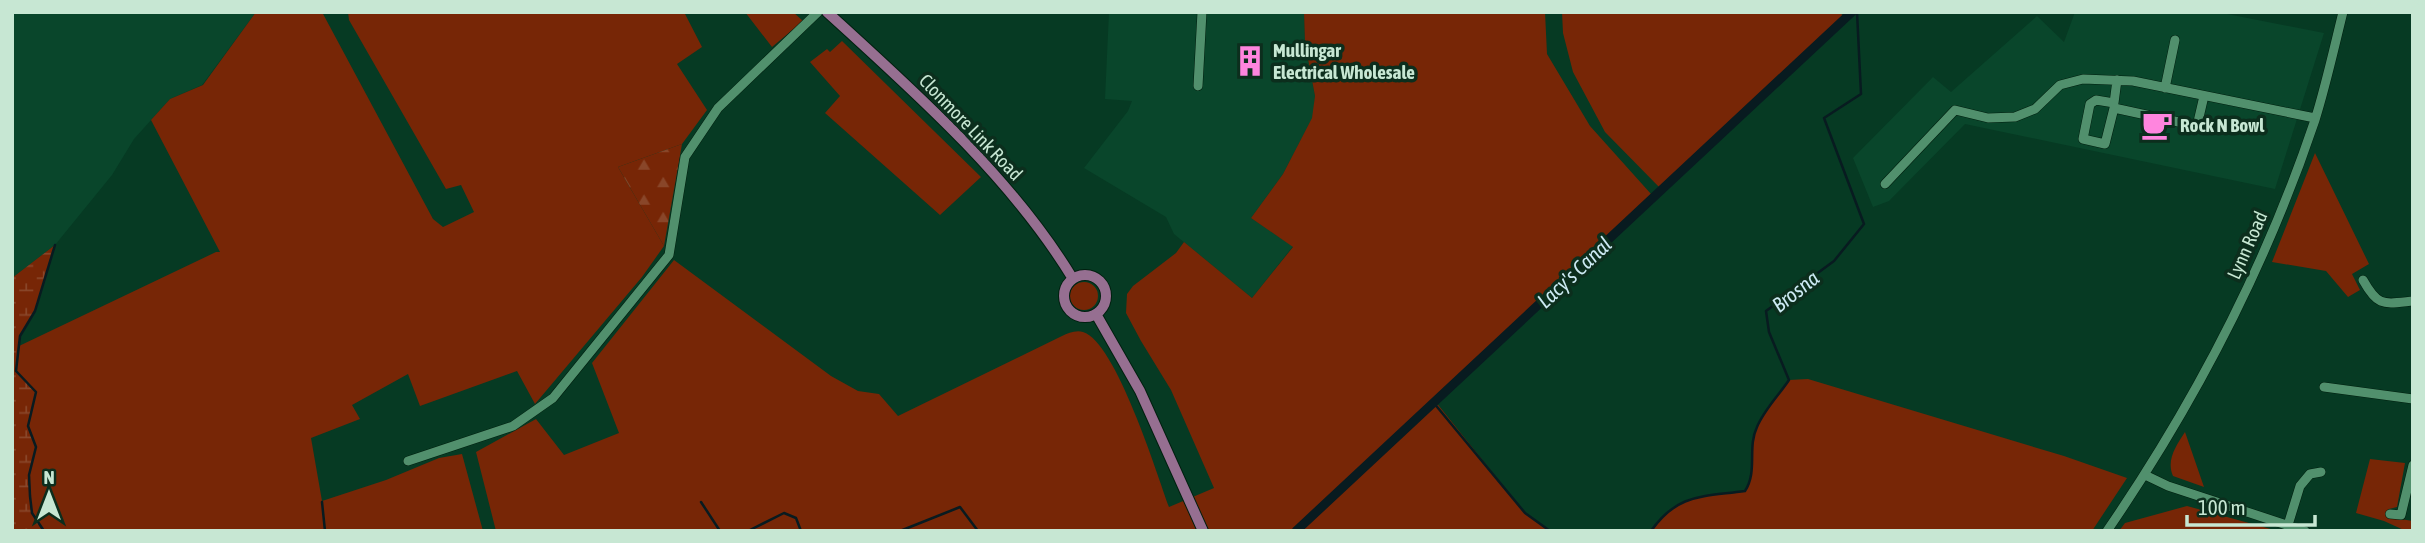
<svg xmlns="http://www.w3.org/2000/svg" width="2425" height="543" viewBox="0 0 2425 543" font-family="'Asap Condensed',sans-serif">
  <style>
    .built { fill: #09462b }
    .grass { fill: #772606 }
    .forest { fill: url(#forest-firs) }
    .wetland { fill: url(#wetland-marsh) }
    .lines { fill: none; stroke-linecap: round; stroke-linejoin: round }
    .stream { stroke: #081b20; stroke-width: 2.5 }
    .canal { stroke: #081b20; stroke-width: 9 }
    .minor-casing { stroke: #001f0f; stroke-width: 10 }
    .major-casing { stroke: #001f0f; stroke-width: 12 }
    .minor { stroke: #51906d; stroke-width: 9 }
    .major { stroke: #966f91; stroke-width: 10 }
    .labels { text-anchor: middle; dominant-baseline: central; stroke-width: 7; stroke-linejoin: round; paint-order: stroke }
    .poi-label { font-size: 19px; font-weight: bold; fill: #c7e7d3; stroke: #0c2e1d; text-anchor: start }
    .street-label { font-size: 19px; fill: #c7e7d3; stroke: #0c2e1d }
    .water-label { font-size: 21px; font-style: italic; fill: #cdeaf3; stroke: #0c2e1d }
  </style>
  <defs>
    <pattern id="forest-firs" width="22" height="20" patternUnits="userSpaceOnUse" patternTransform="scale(1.75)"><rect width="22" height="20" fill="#772606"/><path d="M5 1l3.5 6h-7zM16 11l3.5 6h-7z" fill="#894629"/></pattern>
    <pattern id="wetland-marsh" width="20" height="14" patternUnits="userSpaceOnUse" patternTransform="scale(1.75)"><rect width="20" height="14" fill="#772606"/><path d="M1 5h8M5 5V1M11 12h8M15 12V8" fill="none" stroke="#894629"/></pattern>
  </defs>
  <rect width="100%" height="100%" fill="#063a23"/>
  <!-- built -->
  <path class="built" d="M12,12H256L202,85L170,99L134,139L112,175L55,245L12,278Z
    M1109,12H1304L1305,43L1315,96L1314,115L1283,174L1251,218L1293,246L1252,298L1174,234L1166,217L1084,168L1128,111L1132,101L1105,99Z
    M2075,12H2217L2324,33L2275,189L1965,124L1889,201L1873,207L1853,158L1933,77L1951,92L2037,16L2064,42Z"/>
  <!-- grass -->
  <path class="grass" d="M256,12H322L433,219L443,227L474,212L461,185L446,189L349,20L348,12H684L702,47L677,64L707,110L682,144L618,167L664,246L642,277L535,404L517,371L420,406L408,374L352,405L360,419L311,438L322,501L386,480L439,458L462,454L483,531H44L32,513L30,496L29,475L36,447L28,426L36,392L16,371L19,346L216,252H220L151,120L170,99L203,85Z
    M745,12H793L803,21L772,47Z
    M1304,12H1545L1547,54L1590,126L1651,194L1435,401L1525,513L1550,531H496L476,452L536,419L564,455L619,433L592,363L674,260L831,376L858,391L879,394L898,416L1062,336C1068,333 1076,330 1083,332C1116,342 1157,474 1169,507L1214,488L1171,390L1141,341L1126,313L1127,294L1133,286L1176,253L1184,242L1252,298L1293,247L1251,218L1283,174L1312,118L1315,96L1305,43Z
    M1562,12H1839L1846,18L1659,187L1605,132L1573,72L1563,33Z
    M842,41L981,177L940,215L825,113L840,96L810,62L827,49L830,52Z
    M2315,153L2369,264L2352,274L2360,290L2348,297L2326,271L2272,262Z
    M1070 296a14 14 0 1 1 28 0a14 14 0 1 1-28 0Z
    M1808,379L2064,456L2127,478L2092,531H1651C1679,492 1702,498 1745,491C1758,471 1747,448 1757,426C1764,410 1779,395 1789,380Z
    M2185,432L2204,487L2173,476C2166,460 2176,446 2185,432Z
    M2370,459L2405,463L2397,507L2389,509L2387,517L2413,521V531H2406L2384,521L2356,513Z
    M2187,506L2278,531H2119L2125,523Z"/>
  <!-- forest -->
  <path class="forest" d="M682,144L664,246L618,167Z"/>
  <!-- wetland -->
  <path class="wetland" d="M55,245L35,311L20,336L16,371L36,392L28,426L36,447L28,479L32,513L44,531H12V278Z"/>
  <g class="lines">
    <!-- stream -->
    <path class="stream" d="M1433,402L1525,513L1550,531
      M322,502L325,531
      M701,502L720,531
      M44,531L32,513L30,496L29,475L36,447L28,426L36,392L16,371L20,336L35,311L55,245
      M748,531L784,513L796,518L801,531
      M900,531L960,507L978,531
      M1651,531C1678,493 1702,497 1745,491C1758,471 1747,448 1757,427C1764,410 1779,395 1789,380L1769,332L1766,311L1834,261L1864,224L1824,118L1861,94L1857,12"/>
    <!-- canal -->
    <path class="canal" d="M1296,531L1852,12"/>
    <defs>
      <path id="minor" d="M2117,80L2114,103L2096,100L2090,104L2083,139L2105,144L2114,108L2197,126L2204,96
        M1198,86L1202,12
        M2165,88L2175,40
        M1885,184L1955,110L1988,118L2015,117L2035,109L2060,85L2083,79L2133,81L2315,118
        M2363,280C2378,307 2383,304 2413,301
        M2324,387L2413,399
        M408,461L513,426L553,398L669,255L685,157L718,108L818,12
        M2145,475L2168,486L2305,531
        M2390,514L2401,515L2413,465
        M2288,525L2300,486L2310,474L2321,472
        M2107,531C2194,404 2266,266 2315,120C2326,85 2334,48 2343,12"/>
      <path id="major" d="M827,12C915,92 1012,178 1073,279
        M1064 296a21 21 0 1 1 42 0a21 21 0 1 1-42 0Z
        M1096,314L1140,391L1203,531"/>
    </defs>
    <!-- minor casing -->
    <use href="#minor" class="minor-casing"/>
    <!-- major casing -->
    <use href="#major" class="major-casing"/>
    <!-- minor -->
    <use href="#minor" class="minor"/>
    <!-- major -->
    <use href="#major" class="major"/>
  </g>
  <!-- icons -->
  <defs>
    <symbol id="building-bare" viewBox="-9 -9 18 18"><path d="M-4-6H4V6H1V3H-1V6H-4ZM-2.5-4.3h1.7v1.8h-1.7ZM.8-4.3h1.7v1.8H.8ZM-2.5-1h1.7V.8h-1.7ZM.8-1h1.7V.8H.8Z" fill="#ff85de" stroke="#0c2e1d" stroke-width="2.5" paint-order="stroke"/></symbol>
    <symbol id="cafe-bare" viewBox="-9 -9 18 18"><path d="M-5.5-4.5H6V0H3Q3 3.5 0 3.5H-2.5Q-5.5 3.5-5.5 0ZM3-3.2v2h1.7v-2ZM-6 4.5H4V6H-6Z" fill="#ff85de" stroke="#0c2e1d" stroke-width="2.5" paint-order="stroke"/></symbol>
  </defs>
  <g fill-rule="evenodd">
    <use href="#building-bare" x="1228" y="39" width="44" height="44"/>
    <use href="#cafe-bare" x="2135" y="103" width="44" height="44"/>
  </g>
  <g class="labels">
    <!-- poi labels -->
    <g class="poi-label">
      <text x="1273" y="50">Mullingar<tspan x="1273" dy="22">Electrical Wholesale</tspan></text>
      <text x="2180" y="125">Rock N Bowl</text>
    </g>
    <!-- street labels -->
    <g class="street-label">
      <text transform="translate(971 127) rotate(46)">Clonmore Link Road</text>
      <text transform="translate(2247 245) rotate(-66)">Lynn Road</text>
    </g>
    <!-- water labels -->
    <g class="water-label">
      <text transform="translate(1574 272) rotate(-43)">Lacy's Canal</text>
      <text transform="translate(1795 291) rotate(-38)">Brosna</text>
    </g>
  </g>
  <!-- border -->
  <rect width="2425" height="543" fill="none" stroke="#c7e7d3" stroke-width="28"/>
  <!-- north arrow -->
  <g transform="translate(49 494)" stroke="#0c2e1d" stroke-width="5" paint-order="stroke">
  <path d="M0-5L12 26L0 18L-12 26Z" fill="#c7e7d3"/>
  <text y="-10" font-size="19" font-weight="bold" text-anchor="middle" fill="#c7e7d3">N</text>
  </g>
  <!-- scale -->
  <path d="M2187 515v10h128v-10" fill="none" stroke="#c7e7d3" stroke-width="3.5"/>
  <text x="2198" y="515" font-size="21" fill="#c7e7d3" stroke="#0c2e1d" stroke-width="5" paint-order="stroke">100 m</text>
</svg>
